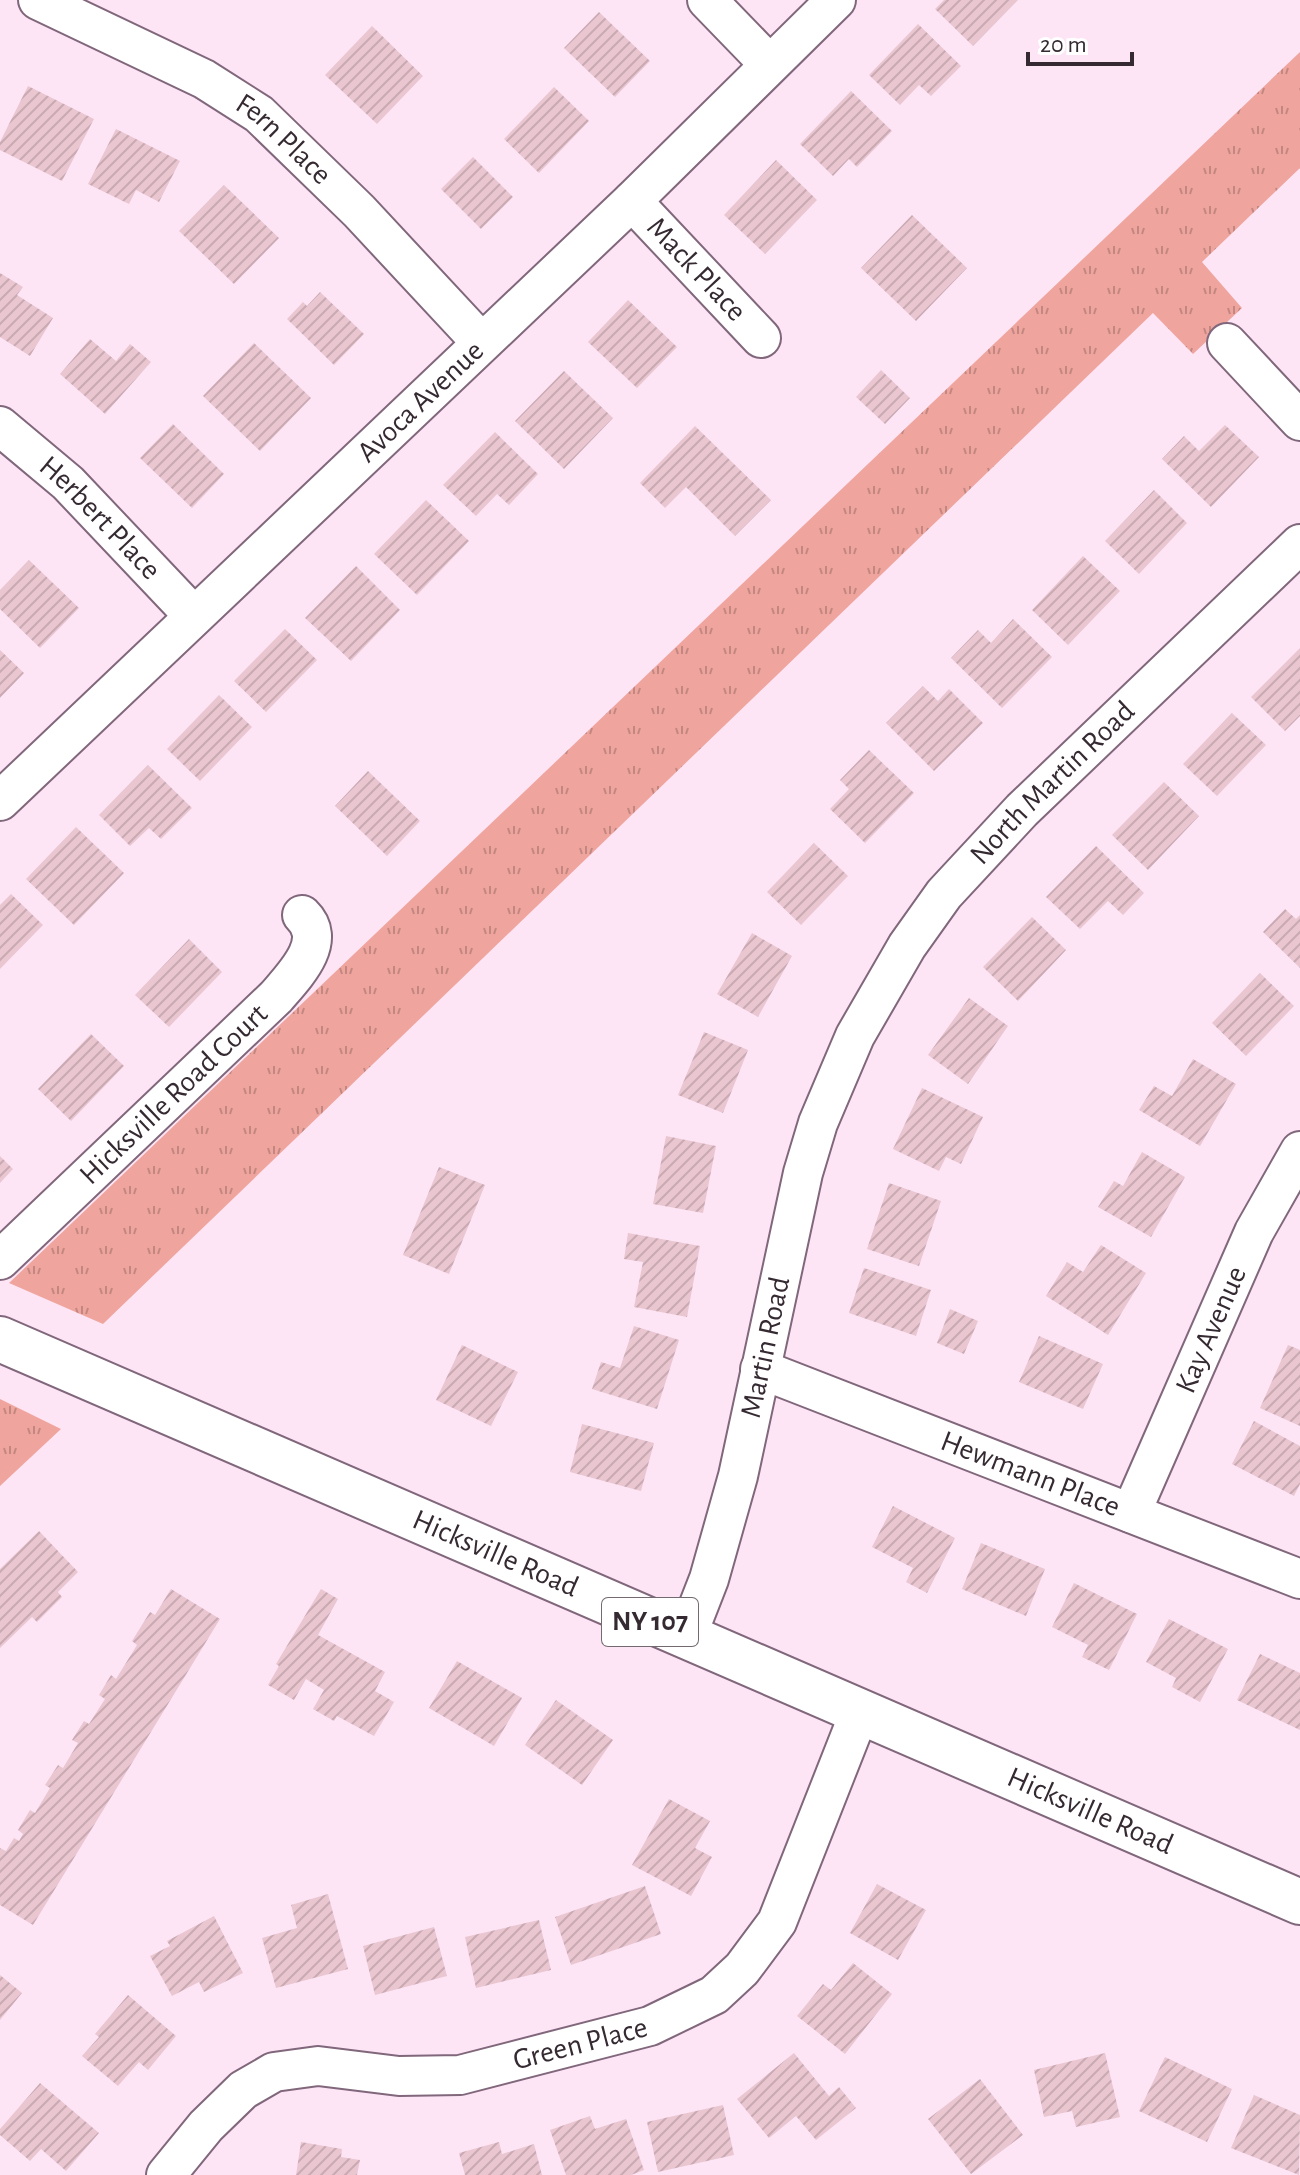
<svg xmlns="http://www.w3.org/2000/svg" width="1300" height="2175" viewBox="0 0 1300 2175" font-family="'Alegreya Sans',sans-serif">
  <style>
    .grass { fill: url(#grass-tufts) }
    .building { fill: url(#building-hatch) }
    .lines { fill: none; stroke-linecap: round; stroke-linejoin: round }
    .street-casing { stroke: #81677b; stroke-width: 42 }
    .primary-casing { stroke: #81677b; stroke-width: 48 }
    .street { stroke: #fff; stroke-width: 38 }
    .primary { stroke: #fff; stroke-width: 44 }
    .labels { text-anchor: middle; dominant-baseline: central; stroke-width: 6; stroke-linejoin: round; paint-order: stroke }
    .shield { fill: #fff; stroke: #726a70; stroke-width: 2 }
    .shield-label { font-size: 28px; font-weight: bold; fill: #352a32 }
    .street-label { font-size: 30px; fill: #352a32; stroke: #fff }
  </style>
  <defs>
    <pattern id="grass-tufts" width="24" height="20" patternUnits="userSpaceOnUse" patternTransform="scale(2)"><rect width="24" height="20" fill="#efa59d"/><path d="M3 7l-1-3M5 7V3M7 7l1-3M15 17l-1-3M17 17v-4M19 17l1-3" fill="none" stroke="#c28781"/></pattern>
    <pattern id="building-hatch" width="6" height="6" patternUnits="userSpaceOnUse" patternTransform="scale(2)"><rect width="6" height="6" fill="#eac6d0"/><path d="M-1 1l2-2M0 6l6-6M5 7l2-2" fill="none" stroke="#c9aab3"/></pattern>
  </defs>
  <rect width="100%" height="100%" fill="#fde5f6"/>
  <!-- grass -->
  <path class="grass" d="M1300,52V168L1202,262L1242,308L1193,354L1153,313L103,1324L9,1283Z
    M0,1399L61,1429L0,1486Z"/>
  <!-- building -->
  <path class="building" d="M944,0H1018L973,46L935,9Z
    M599,12L650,61L615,97L564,48Z
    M918,24L961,66L931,96L919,85L900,105L869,75Z
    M372,26L423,76L377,124L325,75Z
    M28,86L94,119L62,181L0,150V142Z
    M554,87L589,121L539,173L504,139Z
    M851,91L892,131L857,167L849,159L833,176L800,144Z
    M116,129L180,161L159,202L136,190L129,204L88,184Z
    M473,157L513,197L481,229L441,189Z
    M776,160L817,200L765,254L724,215Z
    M224,185L279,238L234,284L179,231Z
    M912,215L967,268L916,321L861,268Z
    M0,273L23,287L17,295L53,318L30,356L0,337Z
    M320,292L364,334L334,365L287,319L303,302L307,306Z
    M628,300L677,347L637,388L588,342Z
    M90,339L116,361L130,344L151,362L105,414L60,374Z
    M254,343L311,398L260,451L203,396Z
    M881,370L910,398L885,424L856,397Z
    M564,371L613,418L564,469L515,421Z
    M173,424L224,474L192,508L140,458Z
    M1225,425L1259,457L1211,507L1162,459L1184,436L1199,451Z
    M695,426L771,500L735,536L686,487L665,508L640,483Z
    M495,432L538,474L509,505L497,494L476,516L443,485Z
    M1154,490L1187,523L1139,574L1105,541Z
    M426,500L469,541L417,595L374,554Z
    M1083,556L1120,591L1068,645L1032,610Z
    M29,560L79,608L40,648L0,609V590Z
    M356,566L400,610L351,661L305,618Z
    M1013,619L1052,657L1002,708L951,658L978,630L991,643Z
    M285,629L317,660L266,712L234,681Z
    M1300,648V716L1285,731L1251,697Z
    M0,650L24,673L0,698Z
    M923,686L938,701L949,689L983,723L934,771L886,723Z
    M219,695L252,727L200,781L167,749Z
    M1232,713L1266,745L1217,796L1183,764Z
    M869,750L914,793L865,843L830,809L849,789L840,780Z
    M148,765L192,808L161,839L149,828L130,846L99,815Z
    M368,771L420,821L387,856L335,806Z
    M1164,782L1199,816L1148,870L1112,835Z
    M76,827L124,873L74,925L26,879Z
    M814,843L848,876L801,925L767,892Z
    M1096,846L1144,893L1123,915L1108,901L1080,929L1046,897Z
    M11,894L43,925L0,969V905Z
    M1285,909L1296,919L1300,915V968L1263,932Z
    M1032,917L1066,950L1018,1001L983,967Z
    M752,933L792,956L758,1017L717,994Z
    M189,939L222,972L169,1027L135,995Z
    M1260,973L1294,1006L1246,1056L1212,1023Z
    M969,998L1008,1026L968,1084L928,1055Z
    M704,1032L748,1050L723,1113L678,1095Z
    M91,1034L124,1066L71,1121L38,1089Z
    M1193,1059L1236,1084L1200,1146L1139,1110L1154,1086L1172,1096Z
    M922,1088L983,1117L961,1164L946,1157L939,1171L893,1149Z
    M666,1136L716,1146L703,1213L653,1204Z
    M1142,1152L1185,1177L1151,1237L1098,1207L1114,1181L1123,1186Z
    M0,1156L13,1169L0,1183Z
    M439,1167L485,1185L449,1274L403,1255Z
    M889,1183L941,1201L919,1266L867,1249Z
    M628,1233L700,1246L687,1317L634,1307L643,1262L624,1259Z
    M1101,1245L1146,1273L1108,1335L1046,1296L1067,1262L1083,1272Z
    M864,1268L931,1290L916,1336L849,1313Z
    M950,1309L978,1321L964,1354L937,1343Z
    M634,1326L679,1340L657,1409L592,1389L601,1362L620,1368Z
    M1039,1336L1103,1364L1083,1409L1019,1382Z
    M462,1345L518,1372L491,1426L436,1400Z
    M1288,1345L1300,1350V1426L1260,1408Z
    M1254,1421L1300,1446V1484L1294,1496L1232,1464Z
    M582,1424L654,1443L641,1491L570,1472Z
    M893,1506L955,1538L927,1593L906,1582L913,1568L872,1547Z
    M39,1531L78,1572L58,1592L62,1597L37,1622L32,1617L0,1648V1569Z
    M981,1543L1045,1569L1026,1616L962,1589Z
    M1074,1583L1137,1614L1109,1670L1082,1657L1088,1645L1052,1627Z
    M171,1589L220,1619L33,1925L0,1905V1848L6,1851L14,1838L19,1841L23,1834L18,1830L30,1810L35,1813L50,1788L45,1785L58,1765L63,1768L78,1743L72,1740L84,1721L89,1724L105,1699L99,1695L111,1675L116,1679L137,1645L132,1641L150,1612L155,1615Z
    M321,1589L338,1599L318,1635L385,1672L375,1691L394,1702L374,1736L337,1716L334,1721L313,1709L324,1690L306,1679L294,1700L268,1685L279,1666L276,1664Z
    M1169,1619L1228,1649L1200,1702L1172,1687L1176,1678L1146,1662Z
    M1260,1654L1300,1673V1730L1237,1700Z
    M457,1661L522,1698L494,1746L429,1708Z
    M556,1700L613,1740L582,1785L525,1745Z
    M669,1799L710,1821L695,1848L712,1857L691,1896L632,1865Z
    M877,1884L926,1910L898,1960L850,1933Z
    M645,1886L661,1934L571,1965L555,1917Z
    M328,1894L348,1969L276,1988L262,1938L297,1928L291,1905Z
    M214,1916L243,1973L204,1992L199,1982L172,1996L150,1956L170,1946L167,1941Z
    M539,1920L551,1970L476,1988L465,1937Z
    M434,1927L447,1976L375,1995L363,1946Z
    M853,1963L892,1994L845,2054L797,2016L823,1984L831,1990Z
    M0,1975L22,1993L0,2020Z
    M128,1995L176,2036L148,2070L139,2062L118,2086L82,2056L99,2037L95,2034Z
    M794,2053L829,2096L839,2087L856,2108L816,2140L796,2116L769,2138L737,2099Z
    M1105,2053L1120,2117L1076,2127L1072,2111L1044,2117L1034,2070Z
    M1165,2057L1232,2089L1207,2142L1139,2111Z
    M980,2079L1023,2135L971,2174L928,2119Z
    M40,2083L99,2133L66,2171L41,2149L30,2161L0,2135V2129Z
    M1254,2095L1300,2115L1299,2175L1231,2148Z
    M723,2105L734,2155L658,2172L647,2122Z
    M590,2116L595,2129L626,2119L644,2170L631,2175H566L550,2130Z
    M301,2142L342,2149L341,2157L360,2160L357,2175H296Z
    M499,2142L502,2154L534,2144L542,2175H465L459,2153Z"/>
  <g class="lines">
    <defs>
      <g id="street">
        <path id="s1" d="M38,0L204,79L259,114L359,211L481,342"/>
        <path d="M707,0L769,64"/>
        <path id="s2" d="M632,201L761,338"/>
        <path d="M1227,343L1300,421"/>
        <path id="s3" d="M0,426L68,483L194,616"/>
        <path id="s4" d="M0,801L632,201L836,0"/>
        <path id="s5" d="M0,1260L276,997C295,975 329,941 302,915"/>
        <path id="s6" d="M760,1369L1300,1579"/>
        <path id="s7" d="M1131,1513L1254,1232L1300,1151"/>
        <path id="s8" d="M686,1638L709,1579L738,1476L803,1173L818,1123L855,1036L907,946L944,894L1022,810L1300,544"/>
        <path id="s9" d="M166,2175L206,2126L243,2090L274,2072L318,2066L399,2076L460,2075L650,2026L714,1995L742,1969L777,1922L859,1714"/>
      </g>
      <g id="primary">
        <path id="s10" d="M0,1339L1300,1902"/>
      </g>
    </defs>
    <!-- street casing -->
    <use href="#street" class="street-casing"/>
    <!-- primary casing -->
    <use href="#primary" class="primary-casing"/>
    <!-- street -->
    <use href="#street" class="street"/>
    <!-- primary -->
    <use href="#primary" class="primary"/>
  </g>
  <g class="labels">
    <!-- shield labels -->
    <rect class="shield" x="602" y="1598" width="96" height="48" rx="6"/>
    <g class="shield-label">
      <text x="650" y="1622">NY 107</text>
    </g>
    <!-- street labels -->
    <g class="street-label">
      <text stroke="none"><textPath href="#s1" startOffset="284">Fern Place</textPath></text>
      <text stroke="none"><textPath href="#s2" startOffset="94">Mack Place</textPath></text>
      <text stroke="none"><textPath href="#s4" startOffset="580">Avoca Avenue</textPath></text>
      <text stroke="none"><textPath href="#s3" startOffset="136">Herbert Place</textPath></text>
      <text stroke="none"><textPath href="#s8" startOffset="950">North Martin Road</textPath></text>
      <text stroke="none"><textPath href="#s5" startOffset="240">Hicksville Road Court</textPath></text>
      <text stroke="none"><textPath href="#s7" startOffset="200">Kay Avenue</textPath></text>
      <text stroke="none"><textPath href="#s8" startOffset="302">Martin Road</textPath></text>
      <text stroke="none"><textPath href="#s6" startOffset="290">Hewmann Place</textPath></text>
      <text stroke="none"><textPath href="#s10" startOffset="540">Hicksville Road</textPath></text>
      <text stroke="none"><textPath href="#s10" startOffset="1188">Hicksville Road</textPath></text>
      <text stroke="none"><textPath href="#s9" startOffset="462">Green Place</textPath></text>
    </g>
  </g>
  <!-- scale -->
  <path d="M1028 52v12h104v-12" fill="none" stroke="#352a32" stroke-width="4"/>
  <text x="1040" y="52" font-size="24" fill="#352a32" stroke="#ffffff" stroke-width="6" paint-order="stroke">20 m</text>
</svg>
